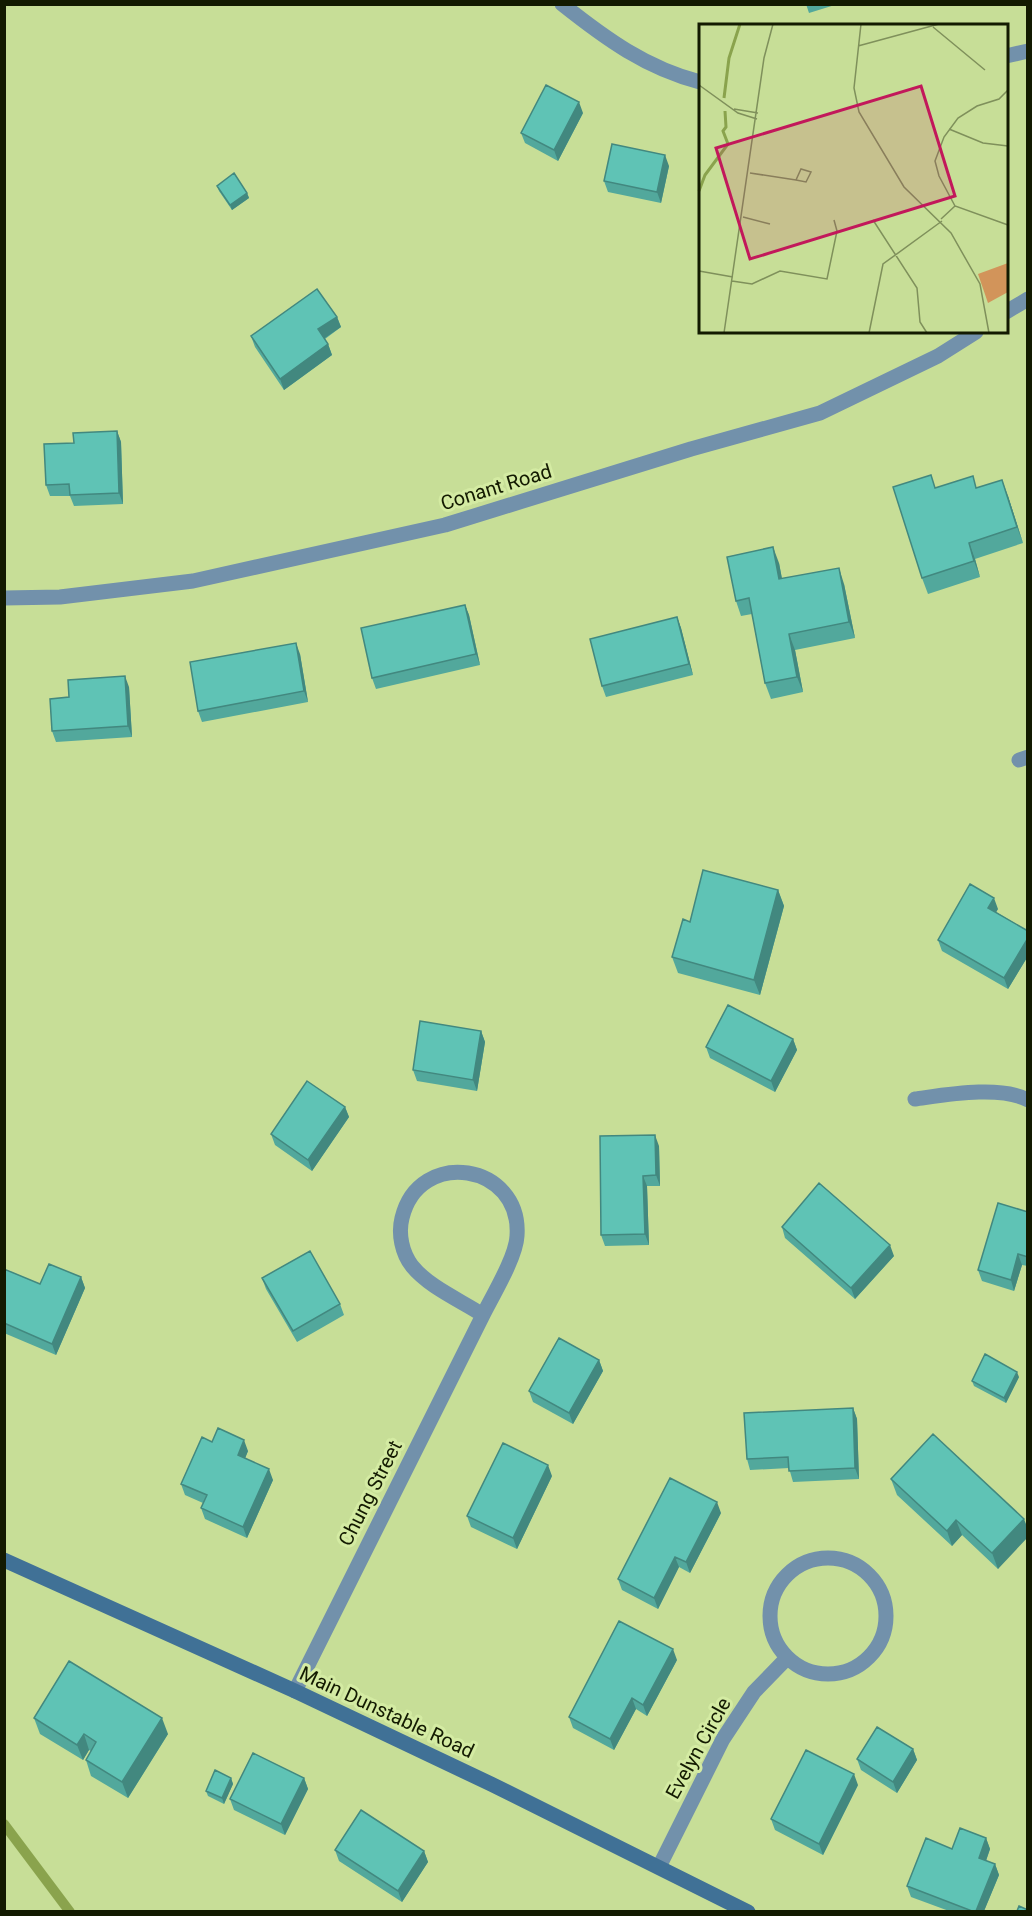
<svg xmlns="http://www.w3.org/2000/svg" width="1032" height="1916" viewBox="0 0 1032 1916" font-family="Roboto,sans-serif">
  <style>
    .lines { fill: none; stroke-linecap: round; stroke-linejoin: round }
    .stream { stroke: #8aa34d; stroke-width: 10 }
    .minor { stroke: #7291ab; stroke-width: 15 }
    .tertiary { stroke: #7291ab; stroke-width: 15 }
    .secondary { stroke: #407196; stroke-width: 15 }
    .wall { fill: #52a89c }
    .shaded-wall { fill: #42887f }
    .building { fill: #5fc3b5; stroke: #42887f; stroke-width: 1.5 }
    .labels { text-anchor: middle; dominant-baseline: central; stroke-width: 6; stroke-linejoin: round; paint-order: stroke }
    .street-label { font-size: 20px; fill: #131a01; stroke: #d4eba3 }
    .inset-river { fill: none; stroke: #8aa34d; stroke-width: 3 }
    .inset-road { fill: none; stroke: #7f905b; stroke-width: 1.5 }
    .view { fill: #c2185b; fill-opacity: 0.15; stroke: #c2185b; stroke-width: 3 }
    .inset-edge { fill: none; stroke: #131a01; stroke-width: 3 }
  </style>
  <rect width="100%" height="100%" fill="#c7de97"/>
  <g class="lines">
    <!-- stream -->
    <path class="stream" d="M4,1824L70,1912"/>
    <!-- minor -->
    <path class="minor" d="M562,4C606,39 646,68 700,82
      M1006,56L1028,51
      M1019,760L1028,757
      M915,1099C945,1095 1000,1085 1028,1100
      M770 1616a58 58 0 1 1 116 0a58 58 0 1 1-116 0Z
      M295,1691L483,1315C493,1295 516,1257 517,1236C522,1163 419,1147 402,1218C398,1234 402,1253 412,1266C429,1287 460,1300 483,1315
      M659,1867L723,1739L754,1692L787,1658"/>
    <!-- tertiary -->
    <path class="tertiary" d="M1006,312L1028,299
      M4,598L60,597L193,581L445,525L691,449L820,413L938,356L976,332"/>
    <!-- secondary -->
    <path class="secondary" d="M4,1560L295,1691L491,1784L748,1912"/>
  </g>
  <!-- wall -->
  <path class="wall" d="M806,4H838L809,13Z
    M583,113L558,161L525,143L521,133Z
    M669,166L661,203L608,192L604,181Z
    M217,186L247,193L249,198L232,210L219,191Z
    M337,317L341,327L325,339L328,344L332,355L284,390L255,347L251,336Z
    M117,431L121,442L123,504L74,506L70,496H50L46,485L74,443Z
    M936,488H977L1008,496L1023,543L975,559L980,577L928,594L922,578Z
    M779,563L782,579L844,584L855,638L795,650L803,692L771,699L765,683L752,614L741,616L736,601Z
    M465,605L469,615L480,665L376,689L372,678Z
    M677,617L681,628L693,675L606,697L602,686Z
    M300,654L308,702L202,722L198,711Z
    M129,687L132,737L56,742L52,731L69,697Z
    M778,890L784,906L760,995L678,973L672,957L690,922Z
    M998,909L996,912L1028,931V956L1008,989L942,951L938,940Z
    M481,1031L485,1042L477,1091L417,1081L413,1070Z
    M793,1039L797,1050L775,1092L710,1058L706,1047Z
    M345,1107L349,1117L312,1171L275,1145L271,1134Z
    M659,1146L660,1186H647L649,1245L605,1246L601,1235Z
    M1028,1212V1266L1022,1265L1014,1291L982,1281L978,1270Z
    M782,1227L894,1256L855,1299L785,1238Z
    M4,1269L40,1284L81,1277L85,1288L56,1355L4,1333Z
    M262,1278L340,1304L344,1315L297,1342L266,1289Z
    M599,1360L603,1371L573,1424L533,1402L529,1391Z
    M1019,1377L1006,1403L974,1386L972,1381Z
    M853,1408L857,1419L859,1479L793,1482L789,1468L750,1470L747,1459Z
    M212,1442L248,1451L245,1458L273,1480L247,1538L205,1519L201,1508L203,1503L185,1495L181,1484Z
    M552,1476L517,1549L471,1527L467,1516Z
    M891,1479L1024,1519L998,1569L962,1535L952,1546L897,1495Z
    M721,1513L690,1573L679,1567L658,1609L622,1590L618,1579Z
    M677,1660L647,1716L636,1709L614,1750L573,1728L569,1717Z
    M34,1718L168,1734L128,1798L91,1776L86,1760L91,1751L89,1750L83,1760L40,1734Z
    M913,1749L917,1760L897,1793L861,1770L857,1759Z
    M231,1778L233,1784L224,1804L208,1796L206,1791Z
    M304,1778L308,1789L285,1835L234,1810L230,1799Z
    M858,1785L823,1855L775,1830L771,1819Z
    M986,1838L990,1849L986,1861L995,1864L999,1875L984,1911H949L911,1897L907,1886L952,1849Z
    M335,1850L424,1851L428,1862L402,1902L339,1861Z"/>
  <!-- shaded-wall -->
  <path class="shaded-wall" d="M579,102L583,113L558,161L554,150Z
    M665,155L669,166L661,203L657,192Z
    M247,193L249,198L232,210L230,205Z
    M337,317L341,327L322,340L318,329Z
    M328,344L332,355L284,390L280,379Z
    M117,431L121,442L123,504L119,493Z
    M1002,480L1008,496L1023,543L1017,527Z
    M969,543L975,559L980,577L974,561Z
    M773,547L779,563L785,595L779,579Z
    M839,568L844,584L855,638L849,622Z
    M465,605L469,615L480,665L476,654Z
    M677,617L681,628L693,675L689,664Z
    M789,634L795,650L803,692L797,677Z
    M296,643L300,654L308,702L304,691Z
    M125,676L129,687L132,737L128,726Z
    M778,890L784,906L760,995L754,980Z
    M994,898L998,909L992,919L988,908Z
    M1028,938V956L1008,989L1004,978Z
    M481,1031L485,1042L477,1091L473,1080Z
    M793,1039L797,1050L775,1092L771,1081Z
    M345,1107L349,1117L312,1171L308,1160Z
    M655,1135L659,1146L660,1186L656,1175Z
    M643,1176L647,1186L649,1245L645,1234Z
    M890,1245L894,1256L855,1299L851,1288Z
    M1018,1254L1022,1265L1014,1291L1011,1280Z
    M81,1277L85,1288L56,1355L52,1344Z
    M599,1360L603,1371L573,1424L569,1413Z
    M1017,1372L1019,1377L1006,1403L1004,1398Z
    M853,1408L857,1419L859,1479L855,1468Z
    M244,1440L248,1451L242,1466L238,1455Z
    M548,1465L552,1476L517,1549L513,1538Z
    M269,1469L273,1480L247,1538L243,1527Z
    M717,1502L721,1513L690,1573L686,1562Z
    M1024,1519L1028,1529V1537L998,1569L992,1553Z
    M956,1520L962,1535L952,1546L947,1531Z
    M675,1557L679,1567L658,1609L654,1598Z
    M673,1649L677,1660L647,1716L643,1705Z
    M632,1698L636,1709L614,1750L610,1739Z
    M162,1718L168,1734L128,1798L122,1782Z
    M84,1734L89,1750L83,1760L77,1745Z
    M913,1749L917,1760L897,1793L893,1782Z
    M854,1774L858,1785L823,1855L819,1844Z
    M231,1778L233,1784L224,1804L222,1798Z
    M304,1778L308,1789L285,1835L281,1824Z
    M986,1838L990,1849L983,1869L979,1858Z
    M424,1851L428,1862L402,1902L398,1891Z
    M995,1864L999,1875L984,1911H976Z"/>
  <!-- building -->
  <path class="building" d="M546,85L579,102L554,150L521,133Z
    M612,144L665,155L657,192L604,181Z
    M234,173L247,193L230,205L217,186Z
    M317,289L337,317L318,329L328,344L280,379L251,336Z
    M117,431L119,493L70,495L69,484L46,485L44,444L74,443L73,433Z
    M931,475L935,488L973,476L976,488L1002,480L1017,527L969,543L974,561L922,578L893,487Z
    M773,547L779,579L839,568L849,622L789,634L797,677L765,683L749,598L736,601L727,557Z
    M465,605L476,654L372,678L361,628Z
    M677,617L689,664L602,686L590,639Z
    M296,643L304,691L198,711L190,662Z
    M125,676L128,726L52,731L50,699L69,697L68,680Z
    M703,870L778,890L754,980L672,957L683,919L690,922Z
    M970,884L994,898L988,908L1028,931V938L1004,978L938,940Z
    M728,1005L793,1039L771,1081L706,1047Z
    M420,1021L481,1031L473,1080L413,1070Z
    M307,1081L345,1107L308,1160L271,1134Z
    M655,1135L656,1175L643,1176L645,1234L601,1235L600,1136Z
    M819,1183L890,1245L851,1288L782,1227Z
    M998,1203L1028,1212V1257L1018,1254L1011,1280L978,1270Z
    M310,1251L340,1304L293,1331L262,1278Z
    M49,1264L81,1277L52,1344L4,1323V1269L40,1284Z
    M559,1338L599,1360L569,1413L529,1391Z
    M985,1354L1017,1372L1004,1398L972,1381Z
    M853,1408L855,1468L789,1471L788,1457L747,1459L744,1413Z
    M218,1428L244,1440L238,1455L269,1469L243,1527L201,1508L207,1495L181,1484L202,1437L212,1442Z
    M933,1434L1024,1519L992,1553L956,1520L947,1531L891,1479Z
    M503,1443L548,1465L513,1538L467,1516Z
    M670,1478L717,1502L686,1562L675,1557L654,1598L618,1579Z
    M619,1621L673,1649L643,1705L632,1698L610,1739L569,1717Z
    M69,1661L162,1718L122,1782L86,1760L96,1742L84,1734L77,1745L34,1718Z
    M877,1727L913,1749L893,1782L857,1759Z
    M806,1750L854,1774L819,1844L771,1819Z
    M253,1753L304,1778L281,1824L230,1799Z
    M215,1770L231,1778L222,1798L206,1791Z
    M361,1810L424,1851L398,1891L335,1850Z
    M960,1828L986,1838L979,1858L995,1864L976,1911H972L907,1886L926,1838L952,1849Z
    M1019,1906L1028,1910V1911H1017Z"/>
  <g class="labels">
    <!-- street labels -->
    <g class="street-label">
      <text transform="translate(496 487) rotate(-17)">Conant Road</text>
      <text transform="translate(370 1493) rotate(-63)">Chung Street</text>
      <text transform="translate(387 1712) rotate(25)">Main Dunstable Road</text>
      <text transform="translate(698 1748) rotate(-61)">Evelyn Circle</text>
    </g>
  </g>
  <!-- overview -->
  <g transform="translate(699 24)">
    <rect width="309" height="309" fill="#c7de97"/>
    <path d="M309,239V268L289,279L279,250Z" fill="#d2945a"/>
    <path class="inset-river" d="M25,74L30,34L41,0M0,167L6,151L29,120L24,107L27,103L26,87"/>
    <path class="inset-road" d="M162,0L155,64L160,88L205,163L252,209L281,260L290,309M234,3L286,46M159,22L240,0M0,61L39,89L58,95M309,66L300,75L278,82L259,94L245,113L236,137L240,152L256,182L309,201M35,85L59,89M250,105L284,119L309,122M51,149L97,156L107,158L112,148L102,145L97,156M44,193L71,200M242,195L256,182M242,195L256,182M174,196L218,264L221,298L228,309M0,247L34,253M33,257L53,260L81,247L128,255L138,207L135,196M25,309L65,34L74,0M170,309L184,240L243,197"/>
    <path class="view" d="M222,62L256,172L51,235L17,124Z"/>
    <rect width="309" height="309" class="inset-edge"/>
  </g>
  <!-- border -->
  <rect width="1032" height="1916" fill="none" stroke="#131a01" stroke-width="12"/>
</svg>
